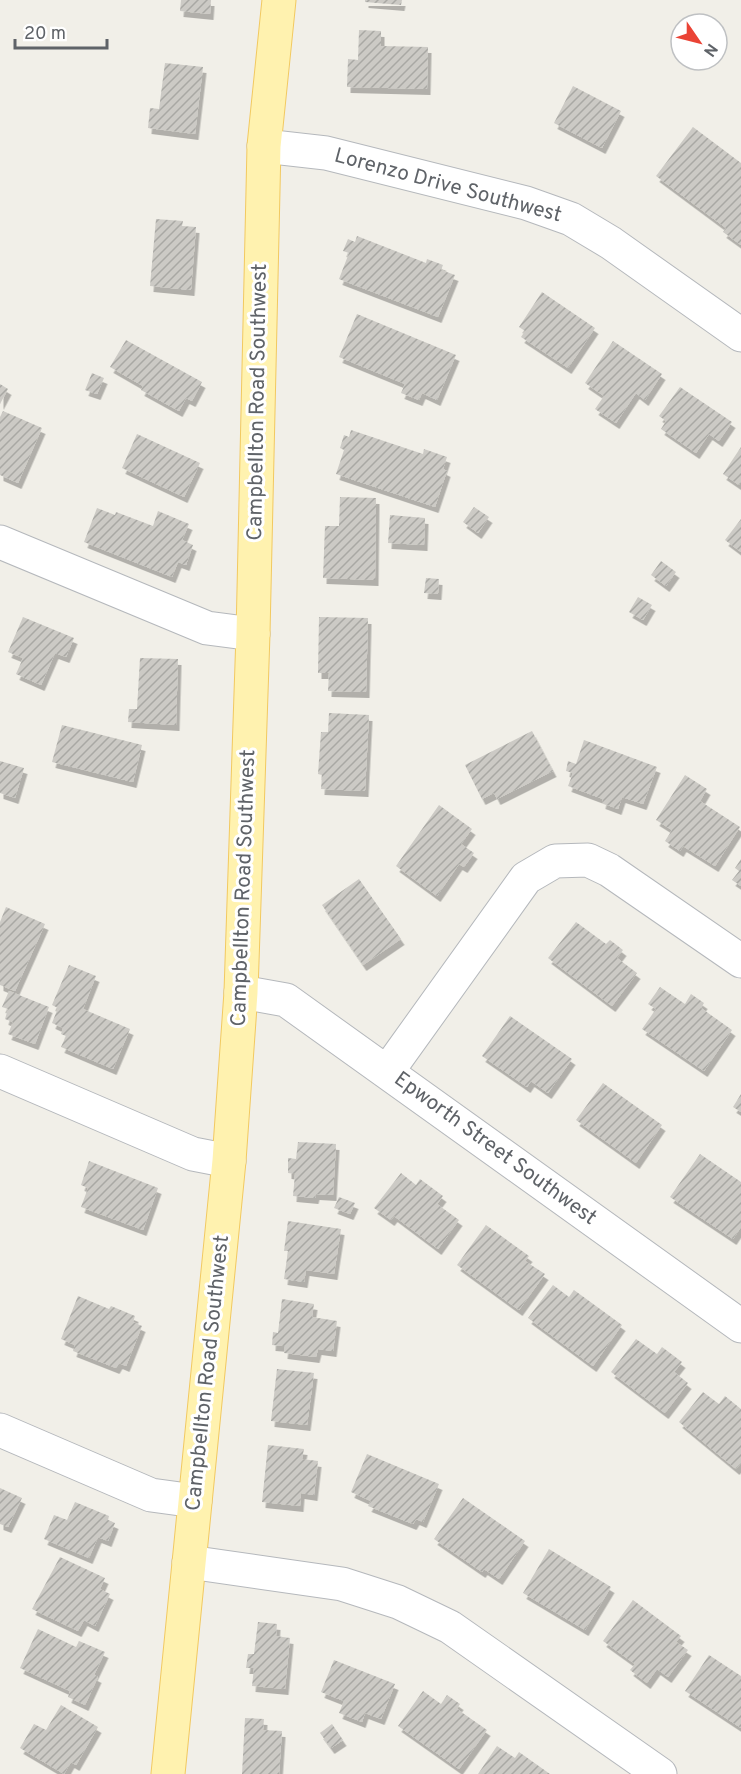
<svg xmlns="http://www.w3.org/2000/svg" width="741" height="1774" viewBox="0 0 741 1774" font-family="Overpass,sans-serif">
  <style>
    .building { fill: url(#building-hatch); filter: url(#shadow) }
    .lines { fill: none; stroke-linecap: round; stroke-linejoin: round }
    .minor-casing { stroke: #b5b8bc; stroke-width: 35 }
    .major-casing { stroke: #f2c960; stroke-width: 35 }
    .minor { stroke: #fff; stroke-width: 33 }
    .major { stroke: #fff2af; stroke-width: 33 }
    .labels { text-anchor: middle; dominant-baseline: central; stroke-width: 6; stroke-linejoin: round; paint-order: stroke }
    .street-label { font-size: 21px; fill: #5f6368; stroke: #fff }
  </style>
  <defs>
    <pattern id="building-hatch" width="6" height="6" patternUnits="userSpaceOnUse" patternTransform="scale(1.5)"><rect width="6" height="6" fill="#cccac5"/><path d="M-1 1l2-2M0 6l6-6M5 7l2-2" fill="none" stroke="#a9a8a4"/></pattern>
    <filter id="shadow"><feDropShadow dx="3.5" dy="6" stdDeviation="0" flood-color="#0004"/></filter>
  </defs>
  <rect width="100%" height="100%" fill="#f1efe8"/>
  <!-- building -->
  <path class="building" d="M181,0H211L210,14L180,11Z
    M365,0H402L401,5L365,2Z
    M359,30L381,31V46L428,47L427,89L347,87L348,59L358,60Z
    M165,63L203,67L195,134L148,128L150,108L159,109Z
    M573,86L621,111L602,148L554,123Z
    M693,127L741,163V245L723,232L726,228L656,176Z
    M156,219L183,221L182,226L196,227L191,290L150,286Z
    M357,236L426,263L427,259L443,265L441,270L455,275L438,317L339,279L349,253L343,251L348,239L355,242Z
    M542,292L595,328L568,368L521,337L525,331L519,327Z
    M357,314L456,355L437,400L422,393L419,400L401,393L405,384L339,357Z
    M126,340L202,382L192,401L186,398L179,411L141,390L143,386L110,367Z
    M613,341L662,374L645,400L636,393L616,423L595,409L604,396L585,383Z
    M92,373L104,378L97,394L85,390Z
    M0,384L8,389L0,404Z
    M680,387L732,422L719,441L709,434L696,453L661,429L666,421L659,416Z
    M3,411L42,428L18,483L0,475V417Z
    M351,430L423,454L424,449L447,457L443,469L447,471L435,507L336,474L344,450L340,448L344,435L349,437Z
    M137,434L200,463L184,497L122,468Z
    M741,447V481L739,485L723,474Z
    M340,497L376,498L375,580L323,578L325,526H339Z
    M474,507L489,517L478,533L463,522Z
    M97,508L115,515L116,512L153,526L158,511L189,524L182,540L193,545L186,565L178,562L172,577L84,542Z
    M390,515L425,518L424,545L388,543Z
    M741,519V552L725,540Z
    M661,561L676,572L666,586L651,575Z
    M426,578L439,579L438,594L424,593Z
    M638,597L652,605L643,620L629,612Z
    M23,617L74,638L66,657L55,653L41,685L16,674L23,658L8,652Z
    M319,617L368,618L366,692L328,691L329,673H318Z
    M140,658L178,659L176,725L128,722L129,709H137Z
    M329,713L369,715L365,791L321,789L322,775L318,774L321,732H328Z
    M62,725L142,745L133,782L52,762Z
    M532,731L553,771L497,799L494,793L482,799L465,765Z
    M584,740L657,767L643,804L622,797L618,809L602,803L603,799L568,786L573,773L566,771L568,761L576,764Z
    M0,761L24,768L15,798L0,793Z
    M685,775L707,789L700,801L740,827L715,866L683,846L680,851L665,841L672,830L656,820Z
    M439,805L472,829L461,844L474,853L464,867L459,864L437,896L396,866Z
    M741,859V886L732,880L739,871L735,868Z
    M359,879L401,939L363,965L322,905Z
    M6,907L45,924L15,991L0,985V922Z
    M576,922L606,944L610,940L623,950L617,958L637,973L612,1006L548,958Z
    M69,965L96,976L83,1009L130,1029L113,1069L61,1047L66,1036L61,1034L63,1028L52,1023L58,1008L52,1005Z
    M660,987L685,1004L691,994L704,1003L701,1008L732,1030L704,1071L642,1029L656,1009L648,1004Z
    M9,991L49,1007L35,1044L8,1034L13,1022L5,1019L8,1009L2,1007Z
    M510,1016L572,1059L548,1093L531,1081L527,1087L482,1056Z
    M603,1083L662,1125L636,1163L576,1120Z
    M741,1094V1112L733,1107Z
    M298,1142L336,1144L333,1195L316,1194L315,1198L293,1196L295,1174L288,1173V1158L296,1159Z
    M700,1154L741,1182V1227L733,1239L670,1197Z
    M89,1161L158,1188L143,1230L81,1207L88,1188L81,1185Z
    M401,1173L416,1185L420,1179L443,1196L437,1204L459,1220L438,1249L394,1216L391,1220L374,1208Z
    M339,1197L355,1203L350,1214L334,1208Z
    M288,1221L341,1229L334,1274L306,1270L304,1282L284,1279L288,1251H284Z
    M486,1225L529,1256L525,1261L545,1274L519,1310L457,1265Z
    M553,1285L569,1297L574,1290L622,1325L593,1366L528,1318Z
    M78,1296L109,1309L111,1306L135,1316L133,1322L142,1326L126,1366L119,1363L116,1368L73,1351L75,1345L61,1339Z
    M282,1299L314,1304L312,1317L337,1321L333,1351L318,1349L316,1357L284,1353L285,1346L272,1345L273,1332L278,1333Z
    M636,1339L657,1354L662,1347L682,1362L674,1372L688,1383L665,1413L611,1372Z
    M277,1369L314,1373L307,1425L271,1421Z
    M703,1392L719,1404L725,1396L741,1409V1463L736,1469L679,1422Z
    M268,1445L304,1449L302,1459L318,1461L314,1495L301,1493L300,1506L262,1502Z
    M367,1454L439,1484L423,1522L416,1519L413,1524L368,1506L371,1501L351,1492Z
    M0,1488L22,1498L8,1527L0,1524Z
    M463,1498L525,1541L499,1579L484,1569L482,1572L434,1539Z
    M75,1502L109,1516L108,1520L115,1523L108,1541L98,1537L89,1558L44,1539L54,1515L67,1520Z
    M549,1549L611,1587L585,1630L523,1593Z
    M60,1557L105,1578L100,1589L110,1594L95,1626L84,1620L78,1631L32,1609Z
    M633,1600L681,1636L676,1642L688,1650L668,1677L657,1669L647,1683L630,1670L635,1664L603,1641Z
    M258,1622L277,1624L276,1636L290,1638L285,1689L252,1686L254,1668H246L248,1654H254Z
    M38,1629L76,1647L79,1641L105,1652L94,1675L98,1677L85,1705L68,1697L70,1691L20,1668Z
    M709,1655L741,1676V1728L685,1691Z
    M334,1660L395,1684L381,1719L365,1713L362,1722L339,1713L344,1701L321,1692Z
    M423,1691L441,1704L447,1695L460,1704L457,1709L487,1730L459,1769L398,1726Z
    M61,1705L98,1727L76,1765L71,1762L64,1774L20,1748L34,1724L46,1730Z
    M245,1718L264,1719L263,1730L282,1731L279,1774H242Z
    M332,1724L343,1740L331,1748L320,1733Z
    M497,1746L515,1758L519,1752L550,1774H478Z"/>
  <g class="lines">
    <defs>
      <path id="minor" d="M264,146L326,153L526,203L571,219L611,243L741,335
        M0,542L207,628L253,634
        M241,992L286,1000L741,1326
        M0,1071L193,1154L229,1161
        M387,1072L526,878L555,861L588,860L609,870L741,961
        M0,1430L151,1495L195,1501
        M189,1562L342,1584L398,1602L450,1627L660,1774"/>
      <path id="major" d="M168,1774L229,1161L241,992L253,634L264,146L279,0"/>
    </defs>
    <!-- minor casing -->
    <use href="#minor" class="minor-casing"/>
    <!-- major casing -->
    <use href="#major" class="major-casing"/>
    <!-- minor -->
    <use href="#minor" class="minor"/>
    <!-- major -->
    <use href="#major" class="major"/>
  </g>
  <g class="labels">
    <!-- street labels -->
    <g class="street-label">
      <text transform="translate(448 186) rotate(15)">Lorenzo Drive Southwest</text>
      <text transform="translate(258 402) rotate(-89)">Campbellton Road Southwest</text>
      <text transform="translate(244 888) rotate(-88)">Campbellton Road Southwest</text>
      <text transform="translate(495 1149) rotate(36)">Epworth Street Southwest</text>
      <text transform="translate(208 1373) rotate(-84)">Campbellton Road Southwest</text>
    </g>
  </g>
  <!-- north arrow -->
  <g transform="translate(699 42) rotate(125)"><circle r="28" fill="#ffffff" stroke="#bfc1c3" stroke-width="1.5"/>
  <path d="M0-4.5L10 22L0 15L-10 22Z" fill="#ea4335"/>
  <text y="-9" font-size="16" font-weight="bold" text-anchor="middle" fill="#5f6368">N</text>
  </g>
  <!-- scale -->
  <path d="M15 39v9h92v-9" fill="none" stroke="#5f6368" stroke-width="3"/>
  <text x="24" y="39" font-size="18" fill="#5f6368" stroke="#ffffff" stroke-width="4.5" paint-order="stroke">20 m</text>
</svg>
